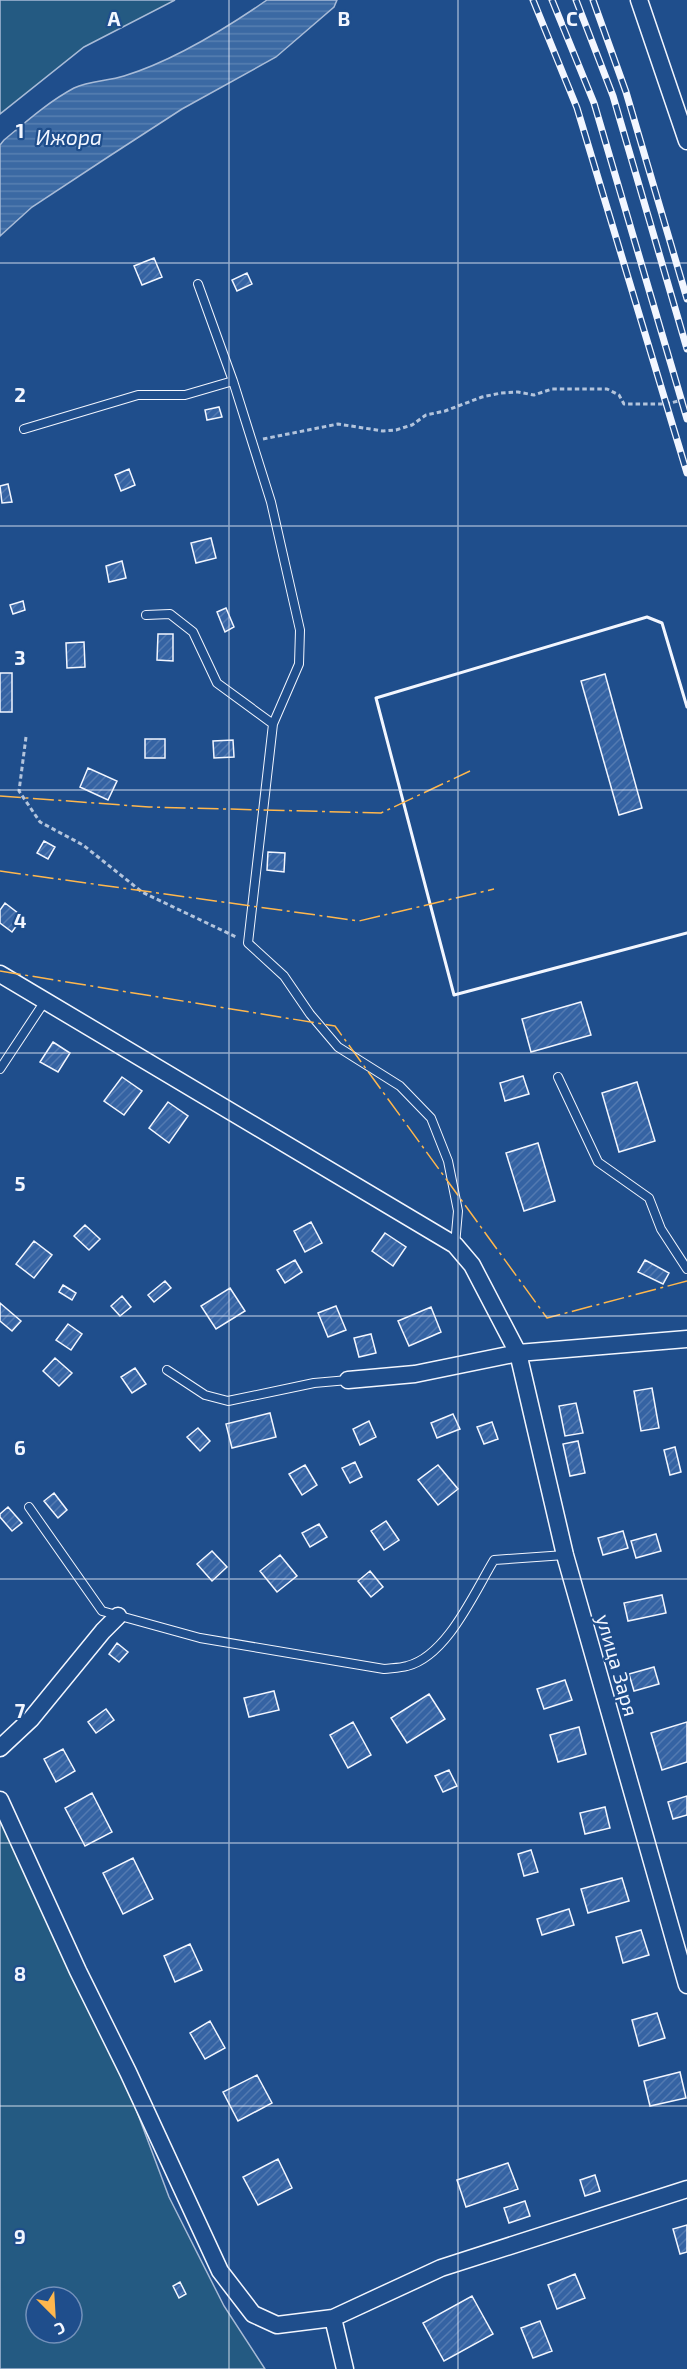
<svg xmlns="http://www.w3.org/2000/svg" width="687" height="2369" viewBox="0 0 687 2369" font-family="'Exo 2',sans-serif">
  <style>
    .green { fill: #245a82; stroke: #a8bbd7; stroke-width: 1.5; fill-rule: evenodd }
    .water { fill: url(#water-rules); stroke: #a8bbd7; stroke-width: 1.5 }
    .building { fill: url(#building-hatch); stroke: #f2f6ff; stroke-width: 1.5 }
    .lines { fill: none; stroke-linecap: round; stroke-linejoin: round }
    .lane-casing { stroke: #f2f6ff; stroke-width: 10 }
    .street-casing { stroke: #f2f6ff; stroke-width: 19 }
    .path { stroke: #b3c4dc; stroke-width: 3; stroke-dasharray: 4.5 3; stroke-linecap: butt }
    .lane { stroke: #1f4e8c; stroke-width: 8 }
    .street { stroke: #1f4e8c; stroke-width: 16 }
    .rail-casing { stroke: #f2f6ff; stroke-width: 7 }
    .rail { stroke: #1f4e8c; stroke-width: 4.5; stroke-dasharray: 14; stroke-linecap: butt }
    .wall { stroke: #f2f6ff; stroke-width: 3 }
    .power { stroke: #ffb74d; stroke-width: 1.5; stroke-dasharray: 21 4.5 3 4.5; stroke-linecap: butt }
    .grid { fill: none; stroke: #f2f6ff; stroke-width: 1.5; stroke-opacity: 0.55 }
    .labels { text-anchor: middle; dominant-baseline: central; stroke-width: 4.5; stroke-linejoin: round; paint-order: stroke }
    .street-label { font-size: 20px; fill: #f2f6ff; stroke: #1f4e8c }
    .water-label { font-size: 21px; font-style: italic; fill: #f2f6ff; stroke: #1f4e8c }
    .grid-label { font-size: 20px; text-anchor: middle; font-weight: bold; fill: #f2f6ff; stroke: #1f4e8c; stroke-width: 4.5; stroke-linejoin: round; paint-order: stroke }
  </style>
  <defs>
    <pattern id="water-rules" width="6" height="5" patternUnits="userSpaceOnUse" patternTransform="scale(1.5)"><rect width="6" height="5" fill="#3b69a3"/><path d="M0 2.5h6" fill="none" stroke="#587fb1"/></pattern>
    <pattern id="building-hatch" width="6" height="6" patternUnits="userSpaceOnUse" patternTransform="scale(1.5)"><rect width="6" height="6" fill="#3563a3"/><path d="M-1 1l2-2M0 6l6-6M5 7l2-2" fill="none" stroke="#537ab1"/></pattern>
  </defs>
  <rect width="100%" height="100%" fill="#1f4e8c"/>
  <!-- green -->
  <path class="green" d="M0,0H175L84,47L0,114Z
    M0,1799L112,2045L169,2197L224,2306L265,2369H0ZM36,2297H72V2333H36Z"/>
  <!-- water -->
  <path class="water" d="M267,0H337L334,7L276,57L182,109L108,157L32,207L0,236V145L4,140C27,121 48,102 74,88C89,81 108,81 124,76C173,61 225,29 267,0Z"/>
  <!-- building -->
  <path class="building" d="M154,258L162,277L142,285L134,266Z
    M247,273L252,284L237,291L232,280Z
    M219,407L222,417L207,420L205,410Z
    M129,469L135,485L121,491L115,475Z
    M8,484L12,502L2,503L0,486Z
    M211,538L216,558L196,563L191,543Z
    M122,561L126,578L109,582L106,566Z
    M23,601L25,610L13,614L10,605Z
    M226,608L234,627L225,632L217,612Z
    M158,634H173V661L157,660Z
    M84,642L85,667L67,668L66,643Z
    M0,673H12V712H0Z
    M605,674L642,808L619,815L581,681Z
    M145,739H165V758H145Z
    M233,740L234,757L214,758L213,741Z
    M88,768L117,781L108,800L80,787Z
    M44,841L55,847L48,859L37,853Z
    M268,852L285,853L284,872L267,870Z
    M5,903L23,917L12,932L0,923V910Z
    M581,1002L591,1035L531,1052L522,1019Z
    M53,1042L70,1053L58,1072L40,1062Z
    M523,1076L529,1094L505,1101L500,1083Z
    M122,1077L142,1091L124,1115L104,1101Z
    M637,1082L655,1141L619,1152L602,1093Z
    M168,1102L188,1116L169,1143L149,1128Z
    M538,1143L555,1201L524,1211L506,1153Z
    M311,1222L322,1243L305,1252L294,1231Z
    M85,1225L100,1239L89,1250L74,1236Z
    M385,1233L406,1247L393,1266L372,1251Z
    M34,1241L52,1255L34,1278L16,1264Z
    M295,1260L302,1272L285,1283L277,1270Z
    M645,1260L669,1273L663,1284L638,1272Z
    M165,1281L171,1288L154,1302L148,1295Z
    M63,1285L76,1293L72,1300L59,1292Z
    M230,1288L245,1311L216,1329L201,1306Z
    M122,1296L131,1307L120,1316L111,1306Z
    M0,1303L21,1321L12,1331L0,1321Z
    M336,1306L346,1330L328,1337L318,1313Z
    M431,1307L441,1332L409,1346L398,1321Z
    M68,1324L82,1334L71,1350L56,1340Z
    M371,1334L376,1353L359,1357L354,1338Z
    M55,1358L72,1373L59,1386L43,1371Z
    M135,1368L146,1384L132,1393L121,1377Z
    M652,1388L659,1428L641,1431L634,1391Z
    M576,1403L583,1433L565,1436L559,1406Z
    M270,1413L276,1437L232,1448L226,1424Z
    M453,1414L460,1429L437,1438L431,1423Z
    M369,1421L376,1437L360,1445L353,1429Z
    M492,1422L498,1439L484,1444L477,1427Z
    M198,1428L210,1441L200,1451L187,1437Z
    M578,1441L585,1473L570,1476L563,1444Z
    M675,1447L681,1472L670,1475L664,1450Z
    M355,1462L362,1477L350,1483L342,1468Z
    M305,1465L317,1485L302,1495L289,1474Z
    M438,1465L458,1489L438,1505L418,1480Z
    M54,1493L67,1510L58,1518L44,1501Z
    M8,1507L22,1523L12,1531L0,1517V1514Z
    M386,1521L399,1540L384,1550L371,1531Z
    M319,1524L327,1537L310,1547L302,1533Z
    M623,1531L628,1548L603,1555L598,1538Z
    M656,1534L661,1551L636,1558L631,1541Z
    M212,1551L227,1567L212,1581L197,1564Z
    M280,1555L297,1576L277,1592L260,1571Z
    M370,1571L383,1587L371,1597L358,1581Z
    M662,1595L666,1613L628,1621L624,1603Z
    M117,1643L128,1652L119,1662L109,1654Z
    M654,1667L659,1684L634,1691L629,1674Z
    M565,1680L572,1700L544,1709L537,1689Z
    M274,1691L279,1710L249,1717L244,1698Z
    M429,1694L445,1719L407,1743L391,1718Z
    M106,1709L114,1720L96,1733L88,1722Z
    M353,1722L371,1755L348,1768L330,1735Z
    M687,1722V1762L662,1770L651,1733Z
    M579,1727L586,1754L558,1762L550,1735Z
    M63,1749L75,1771L56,1782L44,1759Z
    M449,1770L457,1786L443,1792L435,1776Z
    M92,1793L112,1832L85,1846L65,1808Z
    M687,1796V1815L673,1819L668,1802Z
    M605,1807L610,1828L585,1834L580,1813Z
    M531,1850L538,1872L524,1876L518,1854Z
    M133,1858L153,1899L123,1914L103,1873Z
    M622,1878L629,1901L588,1913L581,1889Z
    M569,1909L574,1925L542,1935L537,1919Z
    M641,1930L649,1955L623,1963L616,1937Z
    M190,1944L202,1970L175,1982L164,1956Z
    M657,2013L665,2038L639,2046L632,2020Z
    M210,2021L225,2048L205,2059L190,2033Z
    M680,2072L686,2098L650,2106L644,2081Z
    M257,2075L272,2103L238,2121L223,2092Z
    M278,2159L292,2188L258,2205L243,2177Z
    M508,2163L518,2189L466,2207L457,2180Z
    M595,2175L600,2191L585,2196L580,2180Z
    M525,2201L530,2216L509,2223L504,2208Z
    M687,2225V2252L680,2254L673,2229Z
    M575,2274L585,2298L557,2309L548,2285Z
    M180,2282L186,2294L179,2298L173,2286Z
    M472,2296L493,2334L444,2361L423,2323Z
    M540,2321L552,2351L533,2358L521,2328Z"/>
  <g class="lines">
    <defs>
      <path id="lane" d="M198,284L233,381
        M24,429L138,395H185L233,381L271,502L300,630L299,664L273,724
        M146,615L170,614L193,632L217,683L273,724L248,943L284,976L310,1014L338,1047L400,1086L431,1118L448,1161L458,1211L455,1245
        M0,1069L45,1001
        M558,1077L598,1162L649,1198L661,1229L687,1269
        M167,1370L205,1395L228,1401L314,1383L348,1380
        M29,1507L102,1611L200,1638L384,1669C392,1668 400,1668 407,1666C447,1656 474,1593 494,1560L565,1555"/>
      <path id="street" d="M639,0L687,141
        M0,974L455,1245L472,1265L518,1353L565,1555L687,1985
        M348,1380L415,1374L518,1353L687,1339
        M0,1748L31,1719L103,1631L118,1616
        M0,1800L78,1971L128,2072L220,2271L253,2314L277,2325L333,2318L345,2369
        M333,2318L441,2268L687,2189"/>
    </defs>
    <!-- lane casing -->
    <use href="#lane" class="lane-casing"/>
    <!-- street casing -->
    <use href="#street" class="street-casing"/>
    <!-- path -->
    <path class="path" d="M263,439L338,424L383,431L396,430L412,425L426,415L445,411L482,397L501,393L518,392L534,395L552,389H607L619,395L624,404H666L687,399
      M26,737L19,791L40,822L83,845L142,892L236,937"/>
    <!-- lane -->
    <use href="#lane" class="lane"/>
    <!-- street -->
    <use href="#street" class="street"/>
    <defs>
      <path id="rail" d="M533,0L577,108L687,473
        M552,0L594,103L687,419
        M576,0L613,96L687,349
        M593,0L626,92L687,299"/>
    </defs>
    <!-- rail casing -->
    <use href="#rail" class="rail-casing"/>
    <!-- rail -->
    <use href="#rail" class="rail"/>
    <!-- wall -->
    <path class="wall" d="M687,707L662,623L647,617L376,698L454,995L687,933"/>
    <!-- power -->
    <path class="power" d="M0,796L149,807L381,813L470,771
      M0,871L359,921L494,889
      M0,971L335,1026L547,1318L687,1281"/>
  </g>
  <!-- grid -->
  <path class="grid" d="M229,0V2369M458,0V2369M0,263H687M0,526H687M0,790H687M0,1053H687M0,1316H687M0,1579H687M0,1843H687M0,2106H687"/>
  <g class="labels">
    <!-- street labels -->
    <g class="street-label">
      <text transform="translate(618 1665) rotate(74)">улица Заря</text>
    </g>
    <!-- water labels -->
    <g class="water-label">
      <text x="69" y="136">Ижора</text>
    </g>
  </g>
  <g class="grid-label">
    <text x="114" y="26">A</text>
    <text x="344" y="26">B</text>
    <text x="572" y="26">C</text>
    <text x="20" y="138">1</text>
    <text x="20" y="402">2</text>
    <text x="20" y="665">3</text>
    <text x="20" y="928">4</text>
    <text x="20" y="1191">5</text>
    <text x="20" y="1455">6</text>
    <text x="20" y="1718">7</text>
    <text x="20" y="1981">8</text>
    <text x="20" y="2244">9</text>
  </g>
  <!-- north arrow -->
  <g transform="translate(54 2315) rotate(156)"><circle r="28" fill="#1f4e8c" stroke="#7391ba" stroke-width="1.5"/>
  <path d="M0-4.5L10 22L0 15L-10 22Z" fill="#ffb74d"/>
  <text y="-9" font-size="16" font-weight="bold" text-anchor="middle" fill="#f2f6ff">С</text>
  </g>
</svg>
